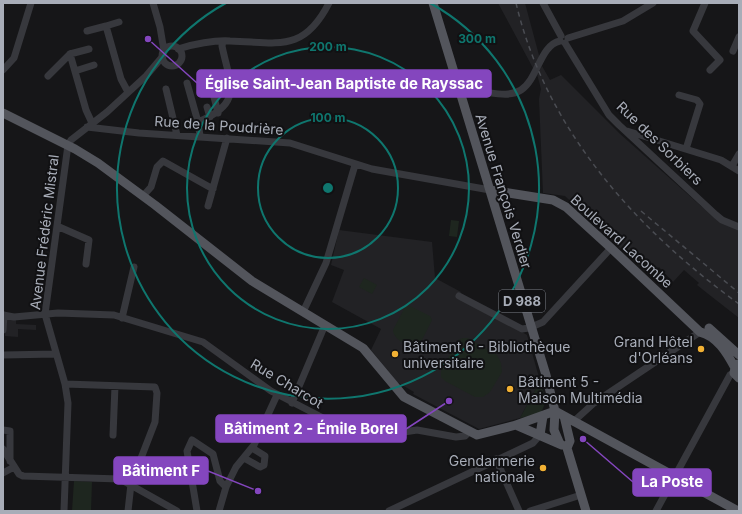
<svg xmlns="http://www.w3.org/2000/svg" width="742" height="514" viewBox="0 0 742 514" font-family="Inter,sans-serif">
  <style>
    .built { fill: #222225 }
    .green { fill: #1e261f }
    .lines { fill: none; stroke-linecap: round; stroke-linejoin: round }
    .minor { stroke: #37383d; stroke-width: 7 }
    .major { stroke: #53555c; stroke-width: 9 }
    .rail { stroke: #4a4c52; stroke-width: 1.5; stroke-dasharray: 5 4; stroke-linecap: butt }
    .ring { fill: none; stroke: #0f766e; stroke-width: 2 }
    .poi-dot { fill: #f2b134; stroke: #111113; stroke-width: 1.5 }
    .labels { text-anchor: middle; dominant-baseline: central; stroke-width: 4; stroke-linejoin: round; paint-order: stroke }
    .shield { fill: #111113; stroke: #7b7e86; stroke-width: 1 }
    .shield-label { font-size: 13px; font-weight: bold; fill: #a8adb8 }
    .street-label { font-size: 14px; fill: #a8adb8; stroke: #111113 }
    .poi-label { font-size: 14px; fill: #a8adb8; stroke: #111113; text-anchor: end }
    .centre { fill: #0f766e; stroke: #111113; stroke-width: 2 }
    .ring-label { font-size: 12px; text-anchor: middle; font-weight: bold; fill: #0f766e; stroke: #111113; stroke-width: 4; stroke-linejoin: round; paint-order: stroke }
    .leader { fill: none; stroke: #8446be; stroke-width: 1.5 }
    .callout-dot { fill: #8446be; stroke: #111113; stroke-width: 1.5 }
    .callout { fill: #8446be; stroke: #8446be; stroke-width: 1.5 }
    .callout-label { font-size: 15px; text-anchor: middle; font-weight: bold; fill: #fff }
  </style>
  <rect width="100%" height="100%" fill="#161618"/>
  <!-- built -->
  <path class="built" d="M498,3H525L540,59L534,70Z
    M542,66L550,80L561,75L619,133L701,206L739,229V318L707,293L697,285L699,283L684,270L673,282L659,267L650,276L565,196L543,193L539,99L541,89L537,74Z
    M339,230L432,242L435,278L461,292L459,296L527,335L540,381L520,418L479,429L413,394L414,392L397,382L371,350L381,329L332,302L344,270L331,265Z
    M16,318V324L36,325V330L18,329V337L5,336V320Z"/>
  <!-- green -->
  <path class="green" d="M451,220L459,221L457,237L449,236Z
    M364,278L377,285L372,294L359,287Z
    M410,306L430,316L432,320L419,346L415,347C407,346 393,339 393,330L405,307Z
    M463,338H468L497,355L501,363L502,372L490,392L483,397H475L445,381L441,377V371L458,340Z
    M540,381L546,401L541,413L520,418Z
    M74,481L92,482L91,511H72Z"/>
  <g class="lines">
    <!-- minor -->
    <path class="minor" d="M153,3L160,27L164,51
      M543,3L561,36
      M705,3L693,31L720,60L710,70
      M106,26L119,22
      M87,31L106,26L121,79L128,92
      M568,38L623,21L653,3
      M565,43L609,115L619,125L716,215L722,220L739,227
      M162 56a10 10 0 1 1 20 0a10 10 0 1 1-20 0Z
      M178,49C193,44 215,40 230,41C277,42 303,54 329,3
      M733,51L739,37
      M70,54L89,49
      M3,70L14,58L31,3
      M75,71L94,65
      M211,75L209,77L218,113
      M48,76L70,54L86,110L92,123
      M187,83L198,122
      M166,89L177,135
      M460,93C479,86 504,101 521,90C538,79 540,45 560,41
      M679,95L697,100L700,104L686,149
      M207,107L210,117
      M87,127L139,133L290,143L372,169L490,190
      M627,131L721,160L739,171
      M200,136L198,122C244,103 230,85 222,46L223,41
      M732,166L739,154
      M143,196L151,187L157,167L163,161L213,189
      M208,206L227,138
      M57,226L89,240L86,264
      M459,296L522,329L529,328L543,322L611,248
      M303,312L326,263L355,165
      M3,315L14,317L58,313L114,315L203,342L271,391L356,435L365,438L417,430L456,437L465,436L469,432
      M122,318L134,267
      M3,330L4,315
      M3,355L56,354
      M65,384L155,387L157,393L155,422L131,484L128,511
      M292,403L325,325
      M573,422L594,403L700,332
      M3,430L10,431V461
      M113,435L115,386
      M3,449L19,474L23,476L120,479L177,511
      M244,458L260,467L264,465L265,456L252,448
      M496,459L519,511
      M3,473L14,467
      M64,511L68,403L65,384L45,314L68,145L71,140L107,112L146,76L163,56
      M197,511L187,451L192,440L213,454L220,481L226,487
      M219,511L226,487L236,467L254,445L277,395
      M389,511L533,443L540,435
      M530,511L581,495
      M656,511L730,375L734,373"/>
    <!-- major -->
    <path class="major" d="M433,3L546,375L555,411L554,430L560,444
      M3,113L75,149L98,163L155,205L252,281L363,348L404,397L477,435L516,425L555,411
      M490,190L553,200L566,207L611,248L700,332C717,336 727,353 735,368
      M709,328L739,355
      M738,364L735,368L734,373L739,378
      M555,411L738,511
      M564,416L570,441L567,448
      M516,425L562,445
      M540,435L543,416
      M567,448L586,511"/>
    <!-- rail -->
    <path class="rail" d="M516,3C546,130 636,229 739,304
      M641,211L739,293"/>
  </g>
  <!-- distance rings -->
  <g class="ring">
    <circle cx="328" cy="188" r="70"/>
    <circle cx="328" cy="188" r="141"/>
    <path d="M430 3A211 211 0 1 1 226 3"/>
  </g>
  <!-- markers -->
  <g class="poi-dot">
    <circle cx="701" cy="349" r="4"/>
    <circle cx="395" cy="354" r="4"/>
    <circle cx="510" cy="389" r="4"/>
    <circle cx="543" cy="468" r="4"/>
  </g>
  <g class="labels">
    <!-- shield labels -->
    <rect class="shield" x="499" y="290" width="46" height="22" rx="3"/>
    <g class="shield-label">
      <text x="522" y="301">D 988</text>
    </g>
    <!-- street labels -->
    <g class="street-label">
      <text transform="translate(219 125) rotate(4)">Rue de la Poudrière</text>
      <text transform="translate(660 143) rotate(44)">Rue des Sorbiers</text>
      <text transform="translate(504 191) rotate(73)">Avenue François Verdier</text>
      <text transform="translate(44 232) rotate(-83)">Avenue Frédéric Mistral</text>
      <text transform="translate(622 241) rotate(42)">Boulevard Lacombe</text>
      <text transform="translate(287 383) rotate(31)">Rue Charcot</text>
    </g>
    <!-- poi labels -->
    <g class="poi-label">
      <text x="693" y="341">Grand Hôtel<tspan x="693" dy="16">d'Orléans</tspan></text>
      <text x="403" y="346" text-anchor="start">Bâtiment 6 - Bibliothèque<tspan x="403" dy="16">universitaire</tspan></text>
      <text x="518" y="381" text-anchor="start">Bâtiment 5 -<tspan x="518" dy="16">Maison Multimédia</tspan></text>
      <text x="535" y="460">Gendarmerie<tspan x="535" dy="16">nationale</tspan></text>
    </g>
  </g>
  <circle cx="328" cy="188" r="6" class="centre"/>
  <g class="ring-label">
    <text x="477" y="43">300 m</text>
    <text x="328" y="51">200 m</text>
    <text x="328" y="122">100 m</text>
  </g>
  <!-- callouts -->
  <path class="leader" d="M148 39L197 83M449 401L406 429M258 491L208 471M583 439L633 482"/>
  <g class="callout-dot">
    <circle cx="148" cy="39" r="4"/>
    <circle cx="449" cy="401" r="4"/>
    <circle cx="258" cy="491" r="4"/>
    <circle cx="583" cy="439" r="4"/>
  </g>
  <g class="callout">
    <rect x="197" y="70" width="294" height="27" rx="4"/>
    <rect x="216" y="415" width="190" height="27" rx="4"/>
    <rect x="114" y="457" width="94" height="27" rx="4"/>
    <rect x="633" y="469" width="78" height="27" rx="4"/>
  </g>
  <g class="callout-label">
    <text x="344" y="89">Église Saint-Jean Baptiste de Rayssac</text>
    <text x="311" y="434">Bâtiment 2 - Émile Borel</text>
    <text x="161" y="476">Bâtiment F</text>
    <text x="672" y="487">La Poste</text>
  </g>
  <!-- border -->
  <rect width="742" height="514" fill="none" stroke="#a8adb8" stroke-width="8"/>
</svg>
